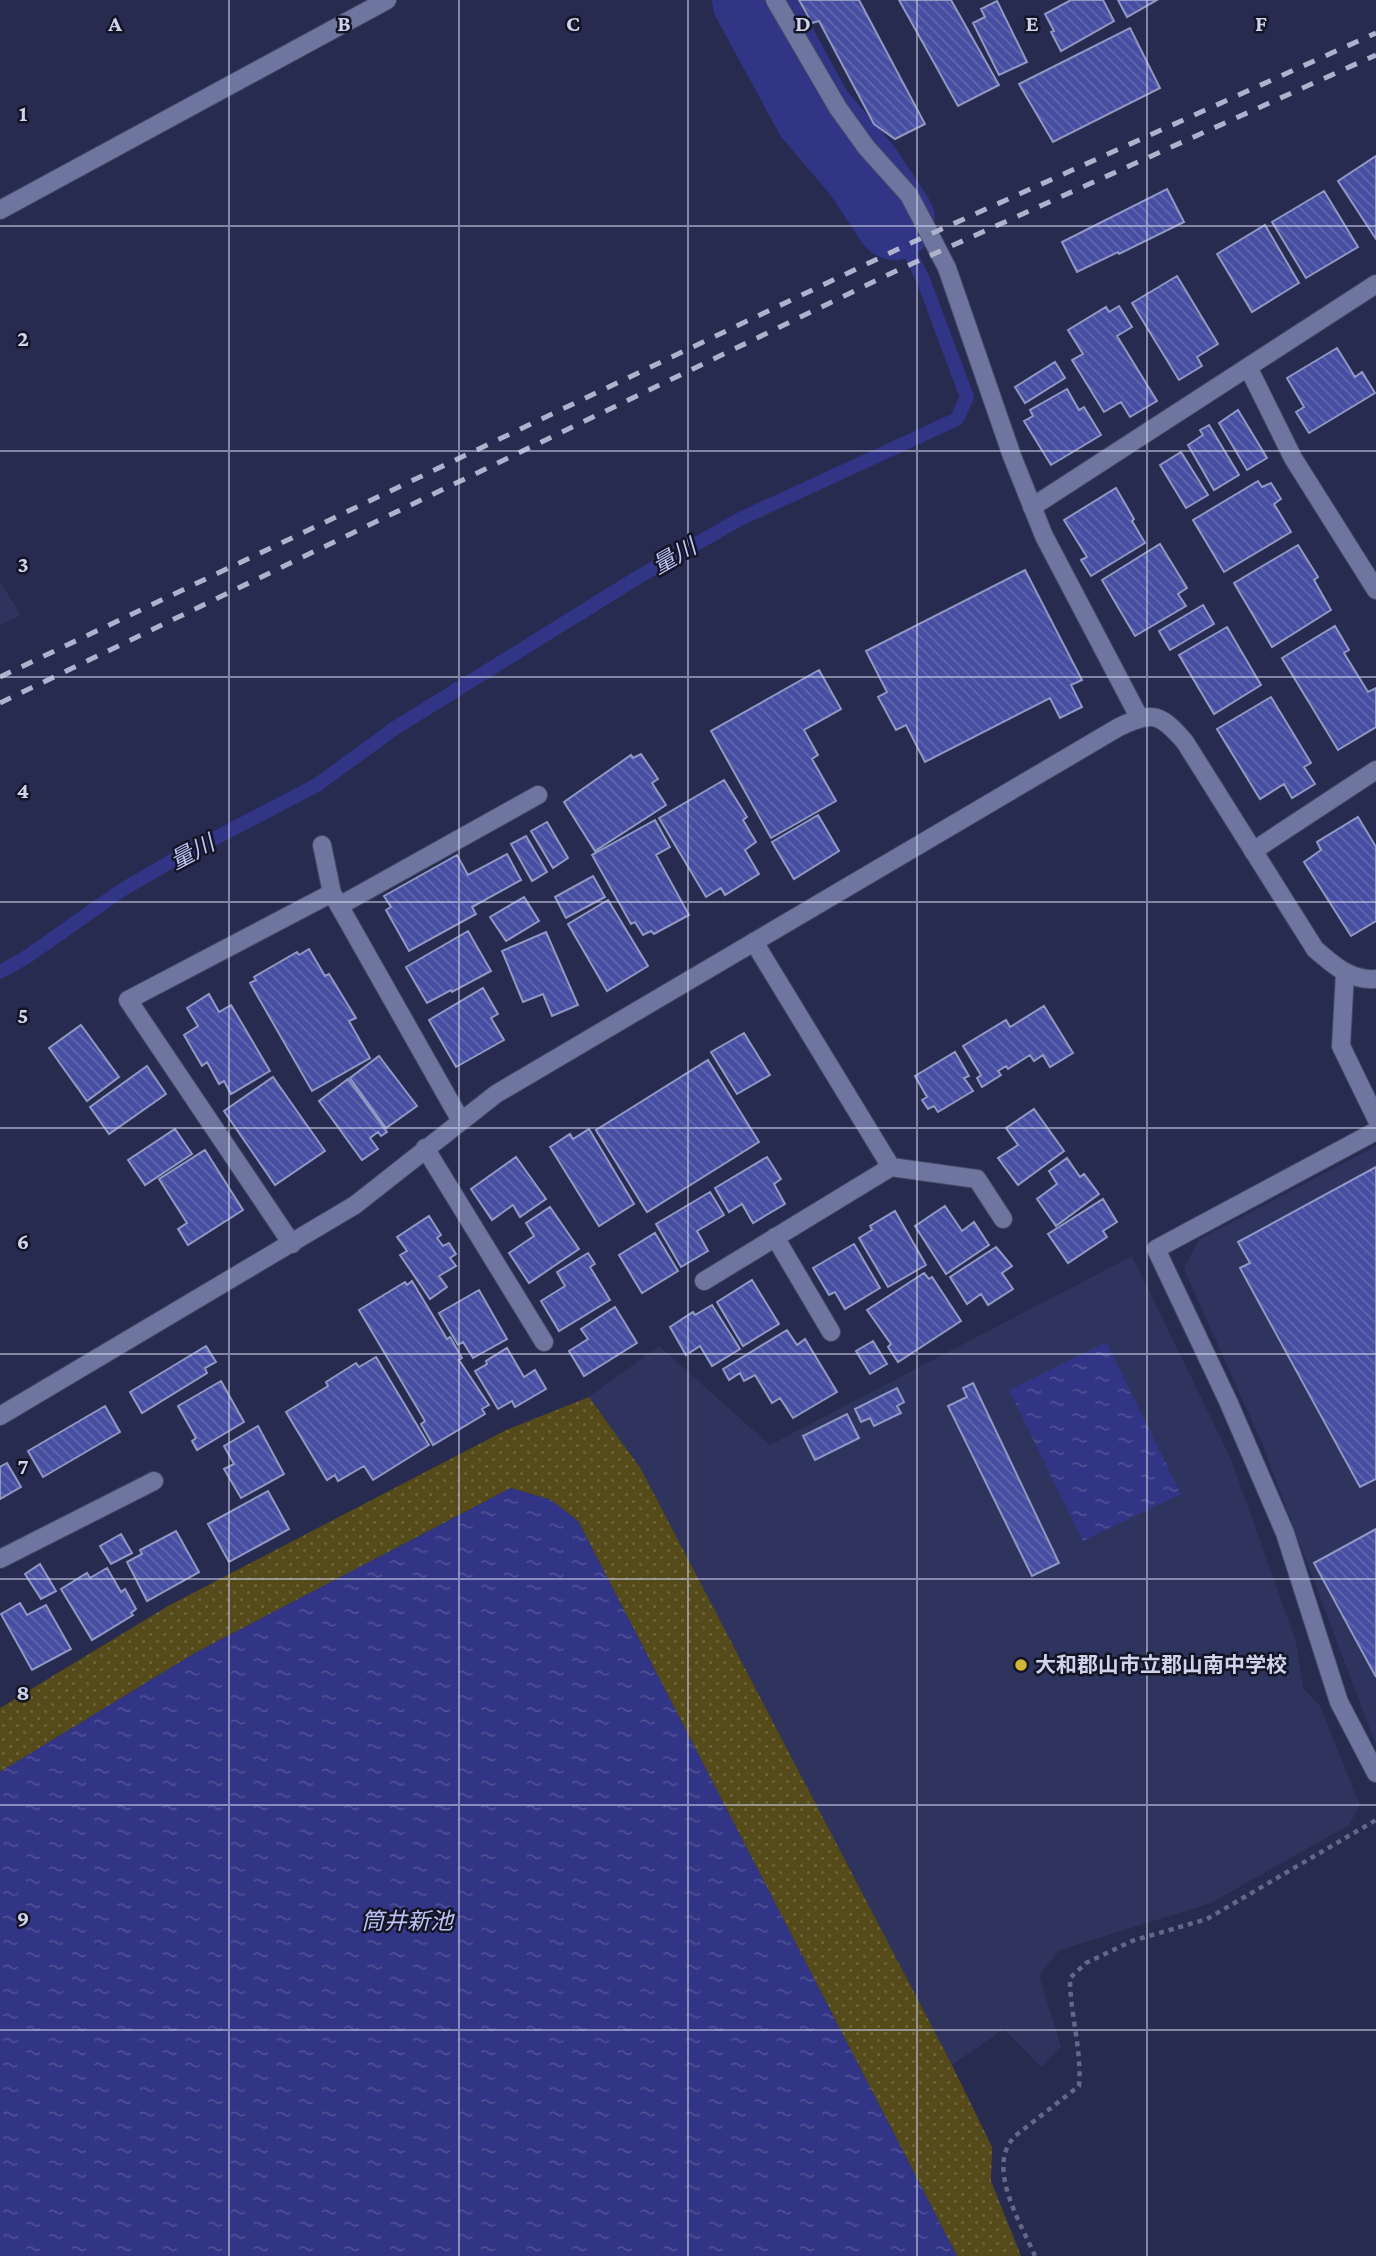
<svg xmlns="http://www.w3.org/2000/svg" width="1376" height="2256" viewBox="0 0 1376 2256" font-family="'Crimson Pro','Noto Sans JP',serif">
  <style>
    .built { fill: #2f345e }
    .grass { fill: url(#grass-dots) }
    .water { fill: url(#water-ripples) }
    .lines { fill: none; stroke-linecap: round; stroke-linejoin: round }
    .stream { stroke: #323485; stroke-width: 14 }
    .river { stroke: #323485; stroke-width: 80 }
    .building { fill: url(#building-back-hatch); stroke: #9098c3; stroke-width: 2 }
    .minor-casing { stroke: #454867; stroke-width: 20 }
    .tertiary-casing { stroke: #454867; stroke-width: 20 }
    .path { stroke: #646887; stroke-width: 4.5; stroke-dasharray: 5 5; stroke-linecap: butt }
    .minor { stroke: #6e759f; stroke-width: 18 }
    .tertiary { stroke: #6e759f; stroke-width: 18 }
    .rail { stroke: #aeb2cc; stroke-width: 5; stroke-dasharray: 12 12; stroke-linecap: butt }
    .grid { fill: none; stroke: #cfd3eb; stroke-width: 2; stroke-opacity: 0.55 }
    .poi-dot { fill: #d2b635; stroke: #131526; stroke-width: 2.5 }
    .labels { text-anchor: middle; dominant-baseline: central; stroke-width: 5; stroke-linejoin: round; paint-order: stroke }
    .poi-label { font-size: 21px; font-weight: bold; fill: #cfd3eb; stroke: #131526; text-anchor: start }
    .water-label { font-size: 23px; font-style: italic; fill: #bcc5f3; stroke: #131526 }
    .grid-label { font-size: 23px; text-anchor: middle; font-weight: bold; fill: #cfd3eb; stroke: #131526; stroke-width: 5; stroke-linejoin: round; paint-order: stroke }
  </style>
  <defs>
    <pattern id="grass-dots" width="8" height="8" patternUnits="userSpaceOnUse" patternTransform="scale(1.75)"><rect width="8" height="8" fill="#554a1a"/><path d="M2 2h.1M6 6h.1" fill="none" stroke="#6c633b" stroke-width="1.8" stroke-linecap="round"/></pattern>
    <pattern id="water-ripples" width="26" height="14" patternUnits="userSpaceOnUse" patternTransform="scale(1.75)"><rect width="26" height="14" fill="#323485"/><path d="M2 4q2-2 4 0t4 0M15 11q2-2 4 0t4 0" fill="none" stroke="#4f5096"/></pattern>
    <pattern id="building-back-hatch" width="6" height="6" patternUnits="userSpaceOnUse" patternTransform="scale(1.75)"><rect width="6" height="6" fill="#474ea1"/><path d="M-1 5l2 2M0 0l6 6M5-1l2 2" fill="none" stroke="#6067ae"/></pattern>
  </defs>
  <rect width="100%" height="100%" fill="#272b4f"/>
  <!-- built -->
  <path class="built" d="M0,582L21,615L0,625Z
    M1376,1146V1745L1261,1441L1184,1269L1198,1240Z
    M1132,1256L1231,1459L1296,1642L1303,1688L1320,1706L1360,1805L1349,1825L1211,1903L1060,1950L1039,1975L1061,2047L1041,2067L1004,2029L952,2065L641,1469L589,1397L659,1346L770,1445Z"/>
  <!-- grass -->
  <path class="grass" d="M589,1397L641,1469L952,2065L992,2147L991,2181L1021,2256H957L578,1521L551,1500L511,1488L195,1653L0,1772V1708L168,1606L506,1430Z"/>
  <!-- water -->
  <path class="water" d="M1106,1342L1181,1494L1083,1541L1009,1390Z
    M511,1488L551,1500L578,1521L957,2256H0V1772L195,1653Z"/>
  <g class="lines">
    <!-- stream -->
    <path class="stream" d="M0,972L25,958L122,890L177,858L317,785L395,728L640,576L740,519L957,419L967,397L924,282L895,220"/>
    <!-- river -->
    <path class="river" d="M752,0L814,114L862,170L895,220"/>
  </g>
  <!-- building -->
  <path class="building" d="M799,0H859L925,124L895,139L874,124L819,21L812,23Z
    M899,0H951L999,85L958,106Z
    M1071,0H1103L1114,21L1061,51L1051,32L1054,31L1045,14Z
    M1118,0H1157L1127,17Z
    M997,1L1027,62L999,75L973,23L985,17L981,9Z
    M1130,28L1160,88L1053,142L1019,84Z
    M1376,156V239L1338,181Z
    M1167,189L1184,222L1119,254L1118,252L1077,272L1062,242Z
    M1324,191L1358,247L1306,278L1272,222Z
    M1265,225L1299,283L1252,312L1217,254Z
    M1177,276L1218,344L1197,357L1202,366L1179,380L1132,303Z
    M1119,306L1132,327L1117,336L1157,401L1130,417L1121,402L1104,412L1072,360L1083,354L1068,330L1106,307L1109,312Z
    M1337,348L1355,377L1362,372L1375,393L1309,433L1296,412L1304,407L1287,378Z
    M1055,362L1065,378L1025,403L1015,387Z
    M1067,389L1079,410L1084,407L1101,435L1051,465L1024,421L1033,416L1030,410Z
    M1238,410L1267,458L1247,470L1219,423Z
    M1209,425L1239,475L1214,490L1188,445L1203,435L1200,430Z
    M1181,452L1208,495L1186,508L1160,465Z
    M1258,481L1262,487L1271,483L1281,499L1274,504L1291,532L1224,572L1193,520Z
    M1116,488L1134,519L1132,521L1145,543L1091,576L1081,560L1087,557L1064,520Z
    M1160,544L1187,588L1178,594L1186,606L1135,636L1102,580Z
    M1298,545L1318,577L1314,580L1331,610L1272,647L1234,583Z
    M1025,570L1082,680L1071,685L1082,707L1060,718L1050,698L925,762L906,725L896,730L878,697L887,692L866,651Z
    M1203,605L1214,624L1170,650L1159,631Z
    M1335,626L1349,650L1344,653L1368,692L1376,688V727L1338,750L1282,658Z
    M1227,627L1261,685L1214,714L1179,655Z
    M819,670L841,709L804,730L818,755L812,759L836,801L771,838L711,731Z
    M1271,697L1311,763L1304,767L1315,784L1292,798L1284,784L1260,799L1217,729Z
    M641,754L658,779L652,783L666,805L595,851L564,802L631,755L633,758Z
    M724,780L747,817L743,820L756,842L745,850L759,874L725,895L721,888L706,897L659,818Z
    M818,815L839,851L794,879L772,842Z
    M1358,817L1376,847V921L1351,936L1304,862L1321,850L1317,842Z
    M655,820L670,847L656,855L689,915L654,934L651,931L643,935L635,922L631,924L592,855Z
    M547,822L568,858L553,868L531,831Z
    M526,836L547,872L532,881L511,844Z
    M507,854L521,880L472,907L476,914L409,951L386,910L391,907L384,896L457,855L468,875Z
    M593,876L605,897L566,918L555,897Z
    M524,897L539,921L506,941L490,917Z
    M608,900L648,966L607,991L568,924Z
    M468,931L491,971L452,992L451,990L427,1003L406,967Z
    M546,932L578,1005L552,1016L543,994L523,1002L502,951Z
    M309,949L325,976L329,974L356,1018L349,1021L370,1058L312,1091L250,983L256,980L254,977L297,952L299,955Z
    M483,988L498,1014L491,1018L504,1040L456,1067L429,1020Z
    M209,994L219,1012L231,1005L270,1071L231,1094L224,1081L219,1084L207,1062L202,1066L184,1035L198,1026L187,1008Z
    M1044,1006L1073,1053L1050,1067L1043,1055L1034,1061L1030,1055L1008,1069L1006,1066L998,1071L1001,1075L982,1087L977,1078L981,1075L963,1046L1006,1020L1010,1027Z
    M81,1025L119,1077L87,1101L49,1048Z
    M744,1033L770,1075L737,1094L711,1052Z
    M955,1052L969,1076L964,1078L973,1091L938,1112L934,1106L928,1109L922,1100L927,1097L915,1076Z
    M379,1056L417,1106L386,1128L350,1078Z
    M708,1060L759,1142L647,1212L596,1130Z
    M147,1066L166,1094L109,1134L90,1107Z
    M273,1077L325,1151L275,1185L224,1111Z
    M348,1079L387,1132L381,1136L378,1132L370,1138L378,1149L362,1160L319,1101Z
    M1034,1109L1064,1151L1018,1185L998,1158L1018,1145L1006,1128Z
    M175,1129L192,1154L145,1185L128,1160Z
    M589,1129L634,1204L599,1226L550,1147L570,1134L573,1139Z
    M205,1150L243,1210L188,1245L178,1229L187,1223L159,1179Z
    M516,1157L546,1199L520,1217L513,1205L492,1220L471,1189Z
    M767,1157L781,1179L774,1184L785,1204L753,1223L742,1204L729,1212L715,1188Z
    M1067,1158L1080,1177L1084,1174L1099,1194L1056,1226L1037,1199L1057,1184L1049,1171Z
    M1376,1167V1479L1360,1487L1240,1268L1250,1263L1238,1242Z
    M710,1192L724,1215L697,1231L708,1251L681,1267L656,1224Z
    M1103,1199L1117,1222L1103,1231L1107,1237L1068,1263L1048,1234Z
    M945,1206L962,1231L974,1222L989,1245L946,1274L915,1226Z
    M550,1207L579,1249L529,1283L509,1253L534,1236L526,1223Z
    M895,1211L926,1265L888,1287L859,1238L872,1230L870,1226Z
    M429,1216L441,1235L437,1238L443,1246L449,1243L456,1254L450,1258L456,1266L439,1276L447,1287L430,1299L400,1255L407,1251L397,1237Z
    M655,1233L678,1271L642,1293L619,1255Z
    M854,1244L880,1288L845,1309L835,1292L829,1295L813,1268Z
    M996,1247L1012,1266L1002,1273L1013,1289L988,1305L981,1294L967,1304L950,1277Z
    M588,1253L595,1264L590,1267L610,1300L559,1331L541,1301L565,1286L557,1272Z
    M924,1273L929,1279L932,1277L961,1321L898,1362L888,1347L891,1344L867,1310Z
    M752,1280L779,1324L743,1346L717,1302Z
    M412,1281L447,1339L450,1337L462,1358L459,1360L489,1405L482,1409L485,1414L433,1445L421,1424L425,1421L359,1310L405,1282L407,1285Z
    M479,1290L507,1339L473,1358L463,1342L458,1345L439,1313Z
    M712,1305L740,1349L712,1366L700,1346L686,1355L670,1327L693,1312L695,1315Z
    M615,1307L637,1343L584,1376L569,1351L588,1339L581,1329Z
    M787,1330L797,1345L805,1339L837,1392L793,1418L780,1398L772,1403L755,1375L744,1381L740,1373L729,1380L723,1369Z
    M873,1341L887,1364L870,1374L856,1351Z
    M206,1346L216,1362L205,1368L207,1373L142,1413L130,1392Z
    M507,1348L524,1377L535,1370L546,1389L515,1407L512,1401L498,1409L475,1371L487,1364L486,1361Z
    M376,1357L429,1445L373,1480L364,1466L338,1481L335,1475L327,1480L286,1412L328,1386L326,1382L356,1363L359,1367Z
    M221,1381L244,1422L197,1450L192,1441L196,1438L178,1406Z
    M973,1383L1059,1563L1032,1576L948,1406L967,1397L963,1388Z
    M897,1388L904,1402L897,1406L901,1413L874,1426L870,1418L861,1422L855,1409Z
    M105,1406L120,1432L43,1477L28,1451Z
    M847,1414L859,1438L815,1460L803,1436Z
    M258,1426L284,1474L241,1498L224,1469L234,1464L224,1446Z
    M7,1463L21,1487L0,1499V1467Z
    M268,1491L289,1529L229,1562L208,1524Z
    M1376,1529V1677L1314,1563Z
    M176,1531L199,1572L147,1601L127,1562L142,1554L140,1550Z
    M121,1534L132,1553L111,1564L100,1546Z
    M40,1564L56,1591L41,1599L25,1574Z
    M107,1568L121,1592L125,1589L136,1609L131,1613L133,1615L92,1640L61,1589L87,1573L90,1578Z
    M20,1603L27,1615L46,1605L71,1649L32,1670L1,1614Z"/>
  <g class="lines">
    <defs>
      <path id="minor" d="M775,0L838,108L866,147L909,195L930,235L947,268L1012,456L1044,536L1139,717
        M0,210L387,0
        M1248,367L1293,458L1376,590
        M1032,507L1376,284
        M322,845L332,893L461,1121
        M1253,851L1376,770
        M339,906L538,795
        M1345,973L1341,1046L1376,1118
        M1376,1131L1156,1249L1228,1401L1285,1533L1339,1702L1376,1773
        M425,1148L544,1342
        M891,1167L977,1179L1003,1219
        M775,1237L831,1332
        M292,1244L128,1000L332,893
        M704,1281L891,1167L754,942
        M0,1559L154,1481"/>
      <path id="tertiary" d="M0,1416L355,1205L496,1094L1119,727C1153,711 1160,713 1185,742L1315,949C1333,965 1351,981 1376,979"/>
    </defs>
    <!-- minor casing -->
    <use href="#minor" class="minor-casing"/>
    <!-- tertiary casing -->
    <use href="#tertiary" class="tertiary-casing"/>
    <!-- path -->
    <path class="path" d="M1035,2256C1021,2223 985,2167 1015,2136L1079,2086C1082,2049 1070,2015 1070,1978L1086,1963L1132,1941L1207,1919L1376,1820"/>
    <!-- minor -->
    <use href="#minor" class="minor"/>
    <!-- tertiary -->
    <use href="#tertiary" class="tertiary"/>
    <!-- rail -->
    <path class="rail" d="M0,677L913,242L1376,33
      M0,703L898,270L1376,55"/>
  </g>
  <!-- grid -->
  <path class="grid" d="M229,0V2256M459,0V2256M688,0V2256M917,0V2256M1147,0V2256M0,226H1376M0,451H1376M0,677H1376M0,902H1376M0,1128H1376M0,1354H1376M0,1579H1376M0,1805H1376M0,2030H1376"/>
  <!-- markers -->
  <circle class="poi-dot" cx="1021" cy="1665" r="7"/>
  <g class="labels">
    <!-- poi labels -->
    <g class="poi-label">
      <text x="1035" y="1665">大和郡山市立郡山南中学校</text>
    </g>
    <!-- water labels -->
    <g class="water-label">
      <text transform="translate(674 556) rotate(-30)">量川</text>
      <text transform="translate(192 852) rotate(-28)">量川</text>
      <text x="407" y="1921">筒井新池</text>
    </g>
  </g>
  <g class="grid-label">
    <text x="115" y="31">A</text>
    <text x="344" y="31">B</text>
    <text x="573" y="31">C</text>
    <text x="803" y="31">D</text>
    <text x="1032" y="31">E</text>
    <text x="1261" y="31">F</text>
    <text x="23" y="121">1</text>
    <text x="23" y="346">2</text>
    <text x="23" y="572">3</text>
    <text x="23" y="798">4</text>
    <text x="23" y="1023">5</text>
    <text x="23" y="1249">6</text>
    <text x="23" y="1474">7</text>
    <text x="23" y="1700">8</text>
    <text x="23" y="1926">9</text>
  </g>
</svg>
